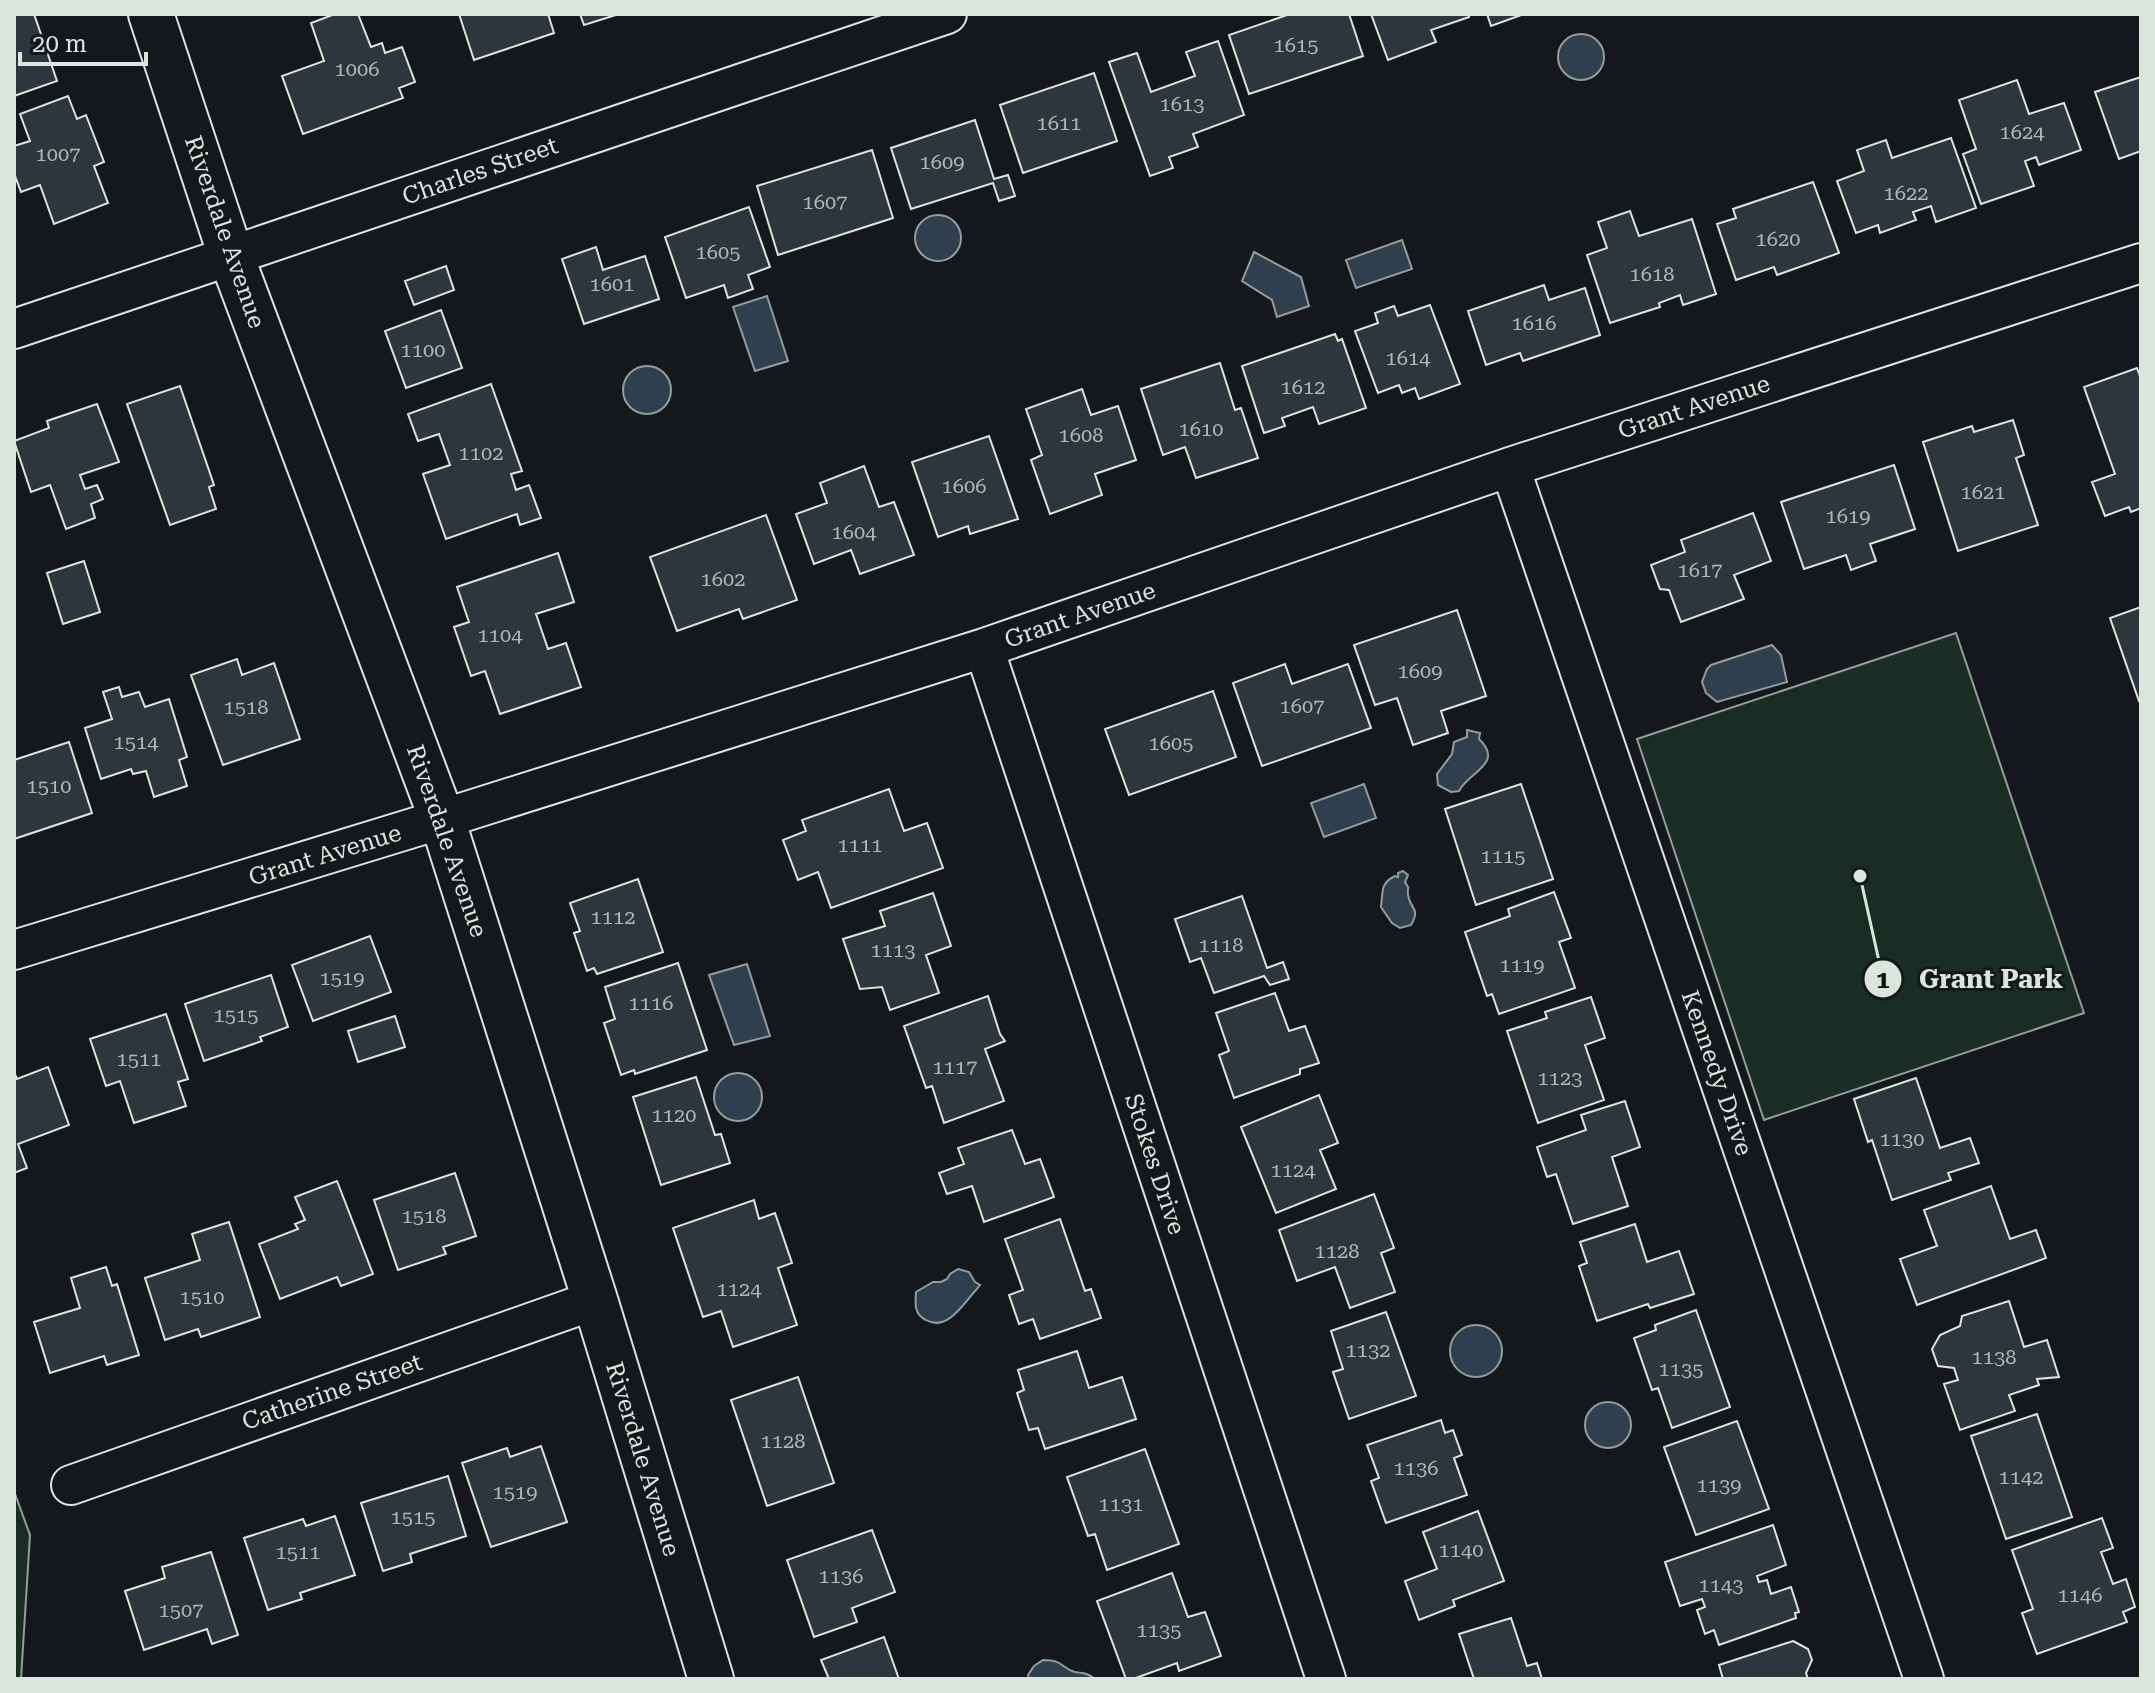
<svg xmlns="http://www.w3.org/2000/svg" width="2155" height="1693" viewBox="0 0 2155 1693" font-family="'Roboto Serif',serif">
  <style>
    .green { fill: #1a2d24; stroke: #939e99; stroke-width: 2 }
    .water { fill: #2f3f4d; stroke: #939e99; stroke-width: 2 }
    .building { fill: #2c363c; stroke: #d8e6dc; stroke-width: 2 }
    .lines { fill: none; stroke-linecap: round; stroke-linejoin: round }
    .minor-casing { stroke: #d8e6dc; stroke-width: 42 }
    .tertiary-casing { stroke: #d8e6dc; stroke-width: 48 }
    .minor { stroke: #14181c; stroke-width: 38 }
    .tertiary { stroke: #14181c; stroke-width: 44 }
    .labels { text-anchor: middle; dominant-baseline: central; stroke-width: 6; stroke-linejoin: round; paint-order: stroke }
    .number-label { font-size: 20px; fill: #adbab4 }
    .street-label { font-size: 24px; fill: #d8e6dc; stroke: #14181c }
    .leader { fill: none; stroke: #d8e6dc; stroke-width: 3 }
    .callout-dot { fill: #d8e6dc; stroke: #14181c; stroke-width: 3 }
    .mark-label { font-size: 24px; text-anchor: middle; font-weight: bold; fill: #111 }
    .callout-label { font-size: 26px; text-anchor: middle; font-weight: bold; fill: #d8e6dc; stroke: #14181c; stroke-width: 6; stroke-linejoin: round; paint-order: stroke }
  </style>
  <rect width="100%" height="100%" fill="#14181c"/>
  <!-- green -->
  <path class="green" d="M1956,633L2084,1013L1764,1120L1637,739Z
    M14,1491L30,1535L21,1679H14Z"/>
  <!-- water -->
  <path class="water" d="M1558 57a23 23 0 1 1 46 0a23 23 0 1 1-46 0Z
    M915 238a23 23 0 1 1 46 0a23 23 0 1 1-46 0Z
    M1402,240L1412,269L1356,288L1346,260Z
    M1254,252L1301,277L1309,306L1277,317L1272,300L1242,281Z
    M767,296L788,361L755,371L733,307Z
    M623 390a24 24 0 1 1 48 0a24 24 0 1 1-48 0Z
    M1772,645L1781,655L1787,682L1717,702L1706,693L1702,682L1707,669L1711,665Z
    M1467,730L1480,733L1479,739C1505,764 1468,772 1459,791L1451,792L1438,785L1437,774L1452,754L1454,742L1467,737Z
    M1364,784L1376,818L1324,837L1311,803Z
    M1403,871L1408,875L1405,882C1411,893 1407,882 1408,895C1410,909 1421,908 1411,925L1400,928L1392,923L1381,907C1383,892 1380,883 1395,876L1398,877V873Z
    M747,964L770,1036L734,1045L709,975Z
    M714 1097a24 24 0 1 1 48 0a24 24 0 1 1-48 0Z
    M958,1269L969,1272L975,1282L980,1285L976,1290C963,1304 947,1332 926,1320C914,1314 915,1304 916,1292L933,1282H941L947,1279L950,1274Z
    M1450 1351a26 26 0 1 1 52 0a26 26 0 1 1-52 0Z
    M1585 1425a23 23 0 1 1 46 0a23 23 0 1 1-46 0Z
    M1043,1660C1064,1660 1061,1668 1075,1672C1084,1673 1087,1673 1095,1679H1029L1028,1675L1034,1666Z"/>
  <!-- building -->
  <path class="building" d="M14,14H34L57,81L14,96Z
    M335,14H358L371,47L382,43L385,53L402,47L415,82L399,88L403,98L303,134L282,76L324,61L311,23Z
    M459,14H548L554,33L474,60Z
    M580,14H619L584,25Z
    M1290,14H1349L1363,56L1249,94L1229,35Z
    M1371,14H1468L1469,17L1431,30L1436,42L1388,60Z
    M1487,14H1524L1491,26Z
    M1218,41L1244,115L1193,134L1198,147L1169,157L1173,168L1150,176L1109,62L1137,53L1151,92L1195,76L1186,52Z
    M1094,73L1117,141L1023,173L1000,105Z
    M2141,77V151L2119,159L2095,92Z
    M2017,80L2029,114L2064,103L2081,150L2039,165L2036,157L2025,161L2034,186L1981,204L1963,154L1976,149L1959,100Z
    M68,96L77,119L86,115L104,162L94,166L108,203L54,224L40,185L21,192L14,173V146L30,141L20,114Z
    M975,120L994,179L1008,175L1015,196L999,201L993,183L911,209L891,148Z
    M1951,138L1976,208L1936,222L1931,206L1913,212L1916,220L1880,233L1878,225L1856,233L1837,181L1864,171L1857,150L1886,140L1892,158Z
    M872,150L893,218L778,255L757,186Z
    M1813,182L1839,253L1777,275L1774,267L1736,280L1717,224L1736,218L1733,209Z
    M749,207L770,267L748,275L753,289L728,298L724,285L686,298L665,237Z
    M1630,211L1639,236L1692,219L1716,294L1683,305L1680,295L1659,303L1660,307L1610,323L1587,255L1607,248L1598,222Z
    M596,247L603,270L645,256L659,299L584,324L562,259Z
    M446,266L454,290L414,305L405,281Z
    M1544,285L1549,300L1585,288L1600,335L1523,361L1520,353L1486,365L1468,311Z
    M1430,305L1460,384L1419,399L1415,388L1402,393L1399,385L1378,393L1355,331L1378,323L1375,313L1394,306L1398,316Z
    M441,310L462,368L406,388L385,331Z
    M1335,334L1338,341L1342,339L1366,408L1319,424L1313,407L1282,418L1285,426L1264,433L1242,366Z
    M1220,363L1235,410L1241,408L1258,458L1196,478L1185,447L1163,455L1141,389Z
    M2137,368L2141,379V508L2131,512L2129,507L2105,516L2092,482L2115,474L2084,387Z
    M491,384L522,471L511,474L516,490L529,485L541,518L520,525L517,514L446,539L423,474L450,465L439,434L418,441L408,414Z
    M180,386L214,485L209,487L216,509L170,525L127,404Z
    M1082,389L1091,415L1118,406L1136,460L1095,474L1102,495L1050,514L1031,460L1042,455L1026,409Z
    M97,404L119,462L80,475L85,489L97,485L103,499L91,504L95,518L66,529L50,485L31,492L14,441L49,428L47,421Z
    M2013,420L2024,455L2016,458L2038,525L1958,551L1923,442L1972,426L1974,432Z
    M989,436L1018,519L970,534L968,526L938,537L912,462Z
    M1894,465L1915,529L1870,544L1876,561L1851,570L1846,555L1804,569L1781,502Z
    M864,466L879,507L894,502L914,555L860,574L851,550L814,564L796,514L827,503L820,483Z
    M1753,513L1771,561L1734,575L1744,599L1681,622L1669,590L1660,589L1651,565L1685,552L1681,540Z
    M766,515L797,600L743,619L739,609L677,631L650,557Z
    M558,553L574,602L536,614L548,649L566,643L581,687L500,714L485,671L471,676L454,627L469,622L457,587Z
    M84,561L100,612L63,624L47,573Z
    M2141,607V700L2139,701L2110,618Z
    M1457,610L1486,696L1441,711L1448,733L1413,745L1397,698L1375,705L1354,645Z
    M237,659L242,675L274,663L300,739L223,765L191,675Z
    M1285,664L1292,684L1348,664L1371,728L1262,766L1233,683Z
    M119,687L122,697L139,692L145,707L169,699L187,757L179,760L187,786L154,797L146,771L133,774L131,769L101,779L85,728L112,719L103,692Z
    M1213,691L1236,757L1129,795L1105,729Z
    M69,742L92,813L14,839V760Z
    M1521,784L1553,879L1476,905L1445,809Z
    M889,789L904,831L927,823L943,868L831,908L818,872L798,880L783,840L806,831L802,820Z
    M638,879L663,952L597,974L594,968L587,971L574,933L580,931L570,903Z
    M1554,892L1571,938L1559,942L1575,988L1499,1014L1492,994L1487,996L1465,932L1510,916L1508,909Z
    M933,893L951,946L926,955L939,993L890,1010L882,987L860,989L843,939L885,926L880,911Z
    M1242,896L1267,968L1283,962L1289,979L1270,985L1264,976L1214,993L1201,958L1190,962L1175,919Z
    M370,936L391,992L313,1021L292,965Z
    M678,963L707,1050L635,1074L634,1070L621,1075L604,1023L615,1019L605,987Z
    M271,975L288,1027L260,1037L262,1041L204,1061L185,1004Z
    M1275,993L1289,1031L1305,1026L1319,1063L1300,1069V1074L1234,1098L1219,1055L1229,1051L1216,1013Z
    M988,996L1000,1034L1005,1041L985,1049L1004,1101L944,1123L932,1086L926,1088L904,1026Z
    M1591,997L1605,1038L1585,1045L1604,1100L1538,1123L1507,1031L1547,1018L1545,1012Z
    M166,1014L188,1079L178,1082L186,1106L134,1123L120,1081L106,1086L90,1039Z
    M395,1016L405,1047L358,1062L348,1031Z
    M48,1067L69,1125L18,1144L27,1168L14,1173V1072L17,1079Z
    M696,1077L715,1135L721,1134L730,1163L661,1185L633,1097Z
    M1916,1078L1940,1148L1970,1138L1979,1163L1948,1173L1951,1180L1892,1200L1872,1140L1868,1142L1854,1099Z
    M1319,1095L1338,1143L1320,1150L1336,1189L1276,1213L1241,1127Z
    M1625,1101L1640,1147L1612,1157L1628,1206L1573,1224L1556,1174L1547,1177L1537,1147L1586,1130L1581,1115Z
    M1012,1130L1025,1164L1040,1159L1054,1197L984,1222L972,1186L947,1194L939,1173L964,1164L958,1148Z
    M455,1173L476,1236L443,1247L446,1254L398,1270L374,1200Z
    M337,1181L373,1274L341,1286L337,1277L280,1299L259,1244L298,1229L295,1224L305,1220L295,1197Z
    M1991,1186L2010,1239L2036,1230L2046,1258L1917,1305L1900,1259L1937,1246L1924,1210Z
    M1374,1194L1394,1248L1381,1253L1395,1292L1350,1308L1335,1267L1297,1281L1279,1230Z
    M754,1200L759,1219L775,1213L792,1263L778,1268L797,1325L733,1347L721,1311L703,1317L673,1228Z
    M1060,1219L1085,1291L1091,1289L1101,1318L1040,1339L1033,1319L1019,1324L1009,1295L1023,1290L1005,1239Z
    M229,1222L260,1317L201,1337L198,1329L165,1340L145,1278L200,1260L192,1234Z
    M1635,1224L1647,1262L1679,1251L1694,1294L1650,1308L1648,1304L1597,1321L1579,1266L1587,1263L1580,1242Z
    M106,1267L112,1286L117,1284L139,1355L107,1365L104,1356L50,1373L34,1322L80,1308L71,1278Z
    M2009,1301L2024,1347L2047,1340L2059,1377L2037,1379L2039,1385L2009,1395L2015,1411L1960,1430L1944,1384L1958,1380L1954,1368L1938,1366L1932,1349L1940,1335L1960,1326L1962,1316Z
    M1696,1310L1730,1407L1672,1428L1658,1388L1652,1390L1634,1338L1656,1330L1655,1325Z
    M1386,1312L1416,1396L1349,1419L1333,1372L1343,1369L1331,1331Z
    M1077,1351L1089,1388L1122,1377L1136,1419L1045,1449L1038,1428L1029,1430L1017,1393L1024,1390L1018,1370Z
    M798,1377L834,1483L767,1506L731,1400Z
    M2037,1414L2072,1517L2006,1539L1971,1436Z
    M1441,1420L1445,1433L1453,1430L1462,1455L1454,1458L1467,1495L1386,1523L1371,1481L1379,1478L1367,1445Z
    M1737,1421L1769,1509L1696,1535L1664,1447Z
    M541,1446L567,1522L491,1547L462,1463L507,1448L510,1457Z
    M1145,1449L1179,1544L1107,1570L1095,1534L1088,1536L1067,1477Z
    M448,1476L466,1536L410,1554L412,1562L383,1571L361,1503Z
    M1478,1511L1504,1581L1453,1600L1455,1606L1419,1620L1405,1581L1437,1569L1423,1532Z
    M335,1516L355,1575L300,1593L302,1599L268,1610L244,1538L303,1519L306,1526Z
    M2102,1518L2113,1548L2101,1552L2113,1584L2126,1579L2135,1607L2123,1612L2127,1622L2037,1654L2022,1613L2033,1609L2012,1550Z
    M1773,1525L1786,1565L1757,1576L1759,1582L1767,1580L1771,1594L1791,1587L1799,1612L1795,1613L1796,1618L1719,1645L1714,1630L1705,1634L1697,1610L1705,1607L1702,1599L1680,1606L1665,1562Z
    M872,1530L895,1592L852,1608L857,1622L814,1637L787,1560Z
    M211,1552L238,1635L212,1644L207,1629L144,1650L125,1591L165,1578L162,1567Z
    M1172,1573L1188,1617L1205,1612L1221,1656L1179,1671L1177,1663L1133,1679H1126L1097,1601Z
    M1511,1618L1527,1666L1537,1663L1542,1679H1474L1459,1634Z
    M884,1637L899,1679H829L821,1660Z
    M1793,1641L1808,1649L1812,1660L1806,1673L1808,1679H1723L1719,1665Z"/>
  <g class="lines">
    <defs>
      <path id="minor" d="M14,329L947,14
        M1510,467L1924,1679
        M984,648L1326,1679
        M14,950L442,819L984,648L1510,467L2141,263
        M71,1485L595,1300"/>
      <path id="tertiary" d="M151,14L231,256L442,819L595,1300L711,1679"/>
    </defs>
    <!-- minor casing -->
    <use href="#minor" class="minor-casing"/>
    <!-- tertiary casing -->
    <use href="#tertiary" class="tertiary-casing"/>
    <!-- minor -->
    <use href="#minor" class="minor"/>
    <!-- tertiary -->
    <use href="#tertiary" class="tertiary"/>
  </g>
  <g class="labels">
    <!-- number labels -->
    <g class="number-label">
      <text x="1296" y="45">1615</text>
      <text x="357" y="69">1006</text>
      <text x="1182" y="104">1613</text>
      <text x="1059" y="123">1611</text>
      <text x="2022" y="132">1624</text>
      <text x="58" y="154">1007</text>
      <text x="942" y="162">1609</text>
      <text x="1906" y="193">1622</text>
      <text x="825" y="202">1607</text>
      <text x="1778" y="239">1620</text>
      <text x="718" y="252">1605</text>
      <text x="1652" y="274">1618</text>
      <text x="612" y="284">1601</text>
      <text x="1534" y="323">1616</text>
      <text x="423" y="350">1100</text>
      <text x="1408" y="358">1614</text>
      <text x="1303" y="387">1612</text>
      <text x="1201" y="429">1610</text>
      <text x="1081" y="435">1608</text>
      <text x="481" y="453">1102</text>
      <text x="964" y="486">1606</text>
      <text x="1983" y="492">1621</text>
      <text x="1848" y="516">1619</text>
      <text x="854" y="532">1604</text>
      <text x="1700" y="570">1617</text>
      <text x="723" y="579">1602</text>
      <text x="500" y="635">1104</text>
      <text x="1420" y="671">1609</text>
      <text x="1302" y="706">1607</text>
      <text x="246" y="707">1518</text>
      <text x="136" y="742">1514</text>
      <text x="1171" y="743">1605</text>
      <text x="49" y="786">1510</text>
      <text x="860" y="845">1111</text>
      <text x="1503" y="856">1115</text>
      <text x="613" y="917">1112</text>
      <text x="1221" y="945">1118</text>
      <text x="893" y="950">1113</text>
      <text x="1522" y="965">1119</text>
      <text x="342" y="978">1519</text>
      <text x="651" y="1003">1116</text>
      <text x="236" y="1015">1515</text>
      <text x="139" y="1059">1511</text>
      <text x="955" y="1067">1117</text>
      <text x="1560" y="1078">1123</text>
      <text x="674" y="1115">1120</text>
      <text x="1902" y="1139">1130</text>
      <text x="1293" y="1170">1124</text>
      <text x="424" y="1216">1518</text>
      <text x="1337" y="1251">1128</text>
      <text x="739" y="1289">1124</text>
      <text x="202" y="1297">1510</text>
      <text x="1368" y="1350">1132</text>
      <text x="1994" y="1357">1138</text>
      <text x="1681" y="1369">1135</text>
      <text x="783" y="1441">1128</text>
      <text x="1416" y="1468">1136</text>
      <text x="2021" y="1477">1142</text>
      <text x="1719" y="1485">1139</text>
      <text x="515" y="1492">1519</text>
      <text x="1121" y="1504">1131</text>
      <text x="413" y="1517">1515</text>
      <text x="1461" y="1550">1140</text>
      <text x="298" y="1552">1511</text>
      <text x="841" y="1576">1136</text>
      <text x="1721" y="1585">1143</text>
      <text x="2080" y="1595">1146</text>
      <text x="181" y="1610">1507</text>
      <text x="1159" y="1630">1135</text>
    </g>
    <!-- street labels -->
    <g class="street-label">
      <text transform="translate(480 171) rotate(-19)">Charles Street</text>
      <text transform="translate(225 232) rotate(71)">Riverdale Avenue</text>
      <text transform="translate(1694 407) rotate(-18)">Grant Avenue</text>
      <text transform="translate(1080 615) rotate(-19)">Grant Avenue</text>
      <text transform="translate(447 841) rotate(71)">Riverdale Avenue</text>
      <text transform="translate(325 855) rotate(-17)">Grant Avenue</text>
      <text transform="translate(1717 1073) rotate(71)">Kennedy Drive</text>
      <text transform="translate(1155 1164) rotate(72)">Stokes Drive</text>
      <text transform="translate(332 1392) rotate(-19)">Catherine Street</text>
      <text transform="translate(643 1459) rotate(73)">Riverdale Avenue</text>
    </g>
  </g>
  <!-- callouts -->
  <path class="leader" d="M1860 876L1883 979"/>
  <g class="callout-dot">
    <circle cx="1860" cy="876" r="8"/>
    <circle cx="1883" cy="979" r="20"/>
  </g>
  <g class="mark-label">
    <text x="1883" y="988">1</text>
  </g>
  <g class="callout-label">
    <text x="1991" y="988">Grant Park</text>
  </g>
  <!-- border -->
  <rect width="2155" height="1693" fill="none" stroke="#d8e6dc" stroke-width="32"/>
  <!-- scale -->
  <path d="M20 52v12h126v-12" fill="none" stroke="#d8e6dc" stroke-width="4"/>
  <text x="32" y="52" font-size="24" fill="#d8e6dc" stroke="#14181c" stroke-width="6" paint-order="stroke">20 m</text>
</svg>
